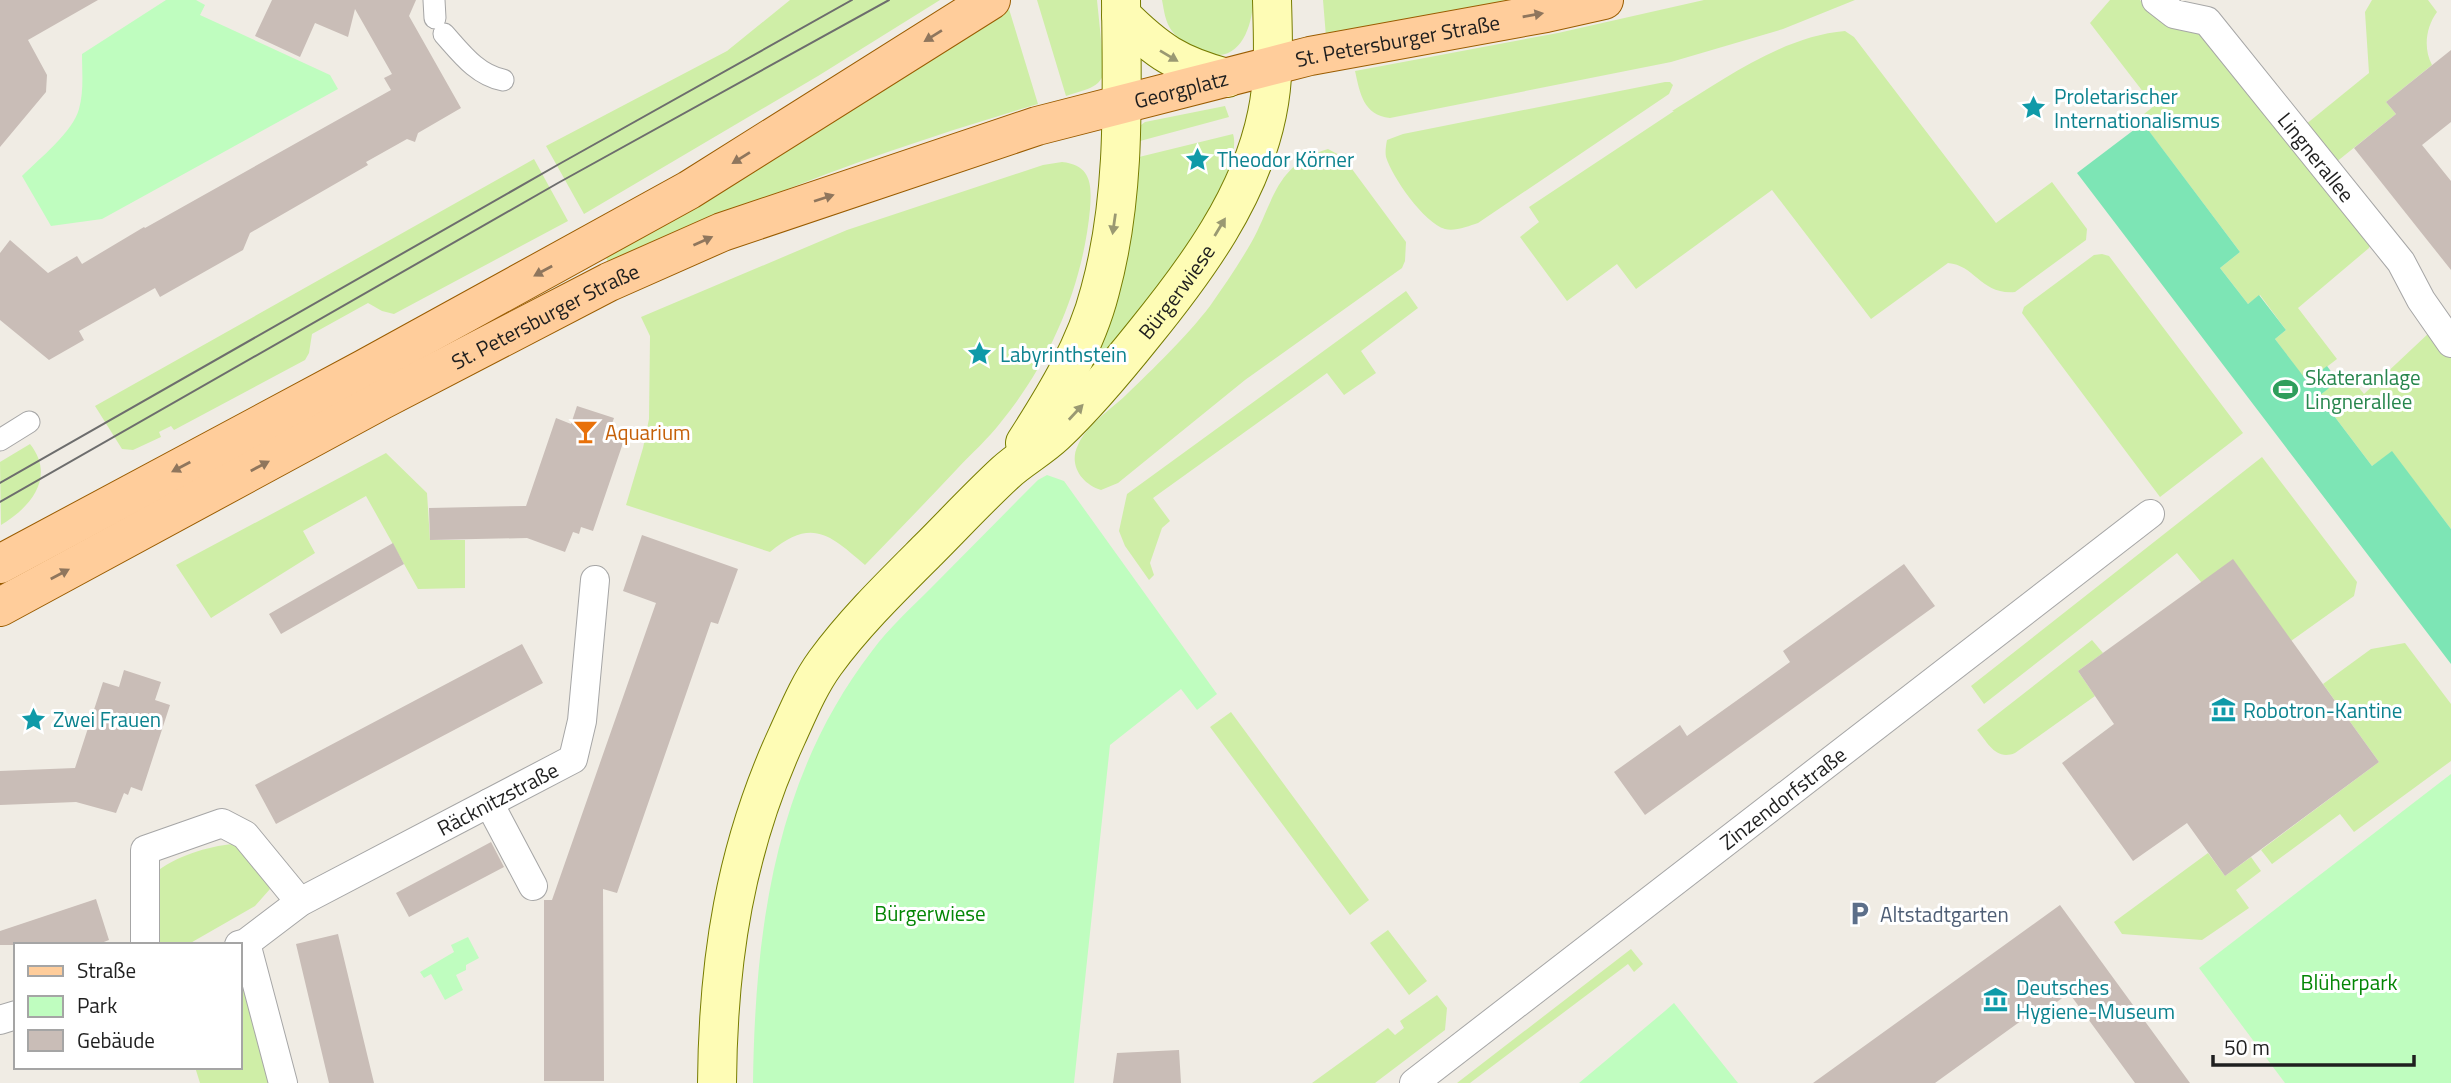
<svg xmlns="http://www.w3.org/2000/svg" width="2451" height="1083" viewBox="0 0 2451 1083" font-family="'Titillium Web',sans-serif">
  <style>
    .grass { fill: #cfeea7 }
    .park { fill: #bffdbf }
    .pitch { fill: #7de5b5 }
    .building { fill: #c9bdb7 }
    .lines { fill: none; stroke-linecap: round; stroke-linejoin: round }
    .pedestrian-casing { stroke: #a6a6a6; stroke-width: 23 }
    .minor-casing { stroke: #a6a6a6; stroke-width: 30 }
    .secondary-casing { stroke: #777c00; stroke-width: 40 }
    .primary-casing { stroke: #9a5c00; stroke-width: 40 }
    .pedestrian { stroke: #fff; stroke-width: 21 }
    .minor { stroke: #fff; stroke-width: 28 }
    .secondary { stroke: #fefcb5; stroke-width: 38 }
    .primary { stroke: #ffcd9b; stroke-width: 38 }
    .tram { stroke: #6d6d6d; stroke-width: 2 }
    .oneway { fill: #8f765d }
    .oneway2 { fill: #9a9972 }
    .labels { text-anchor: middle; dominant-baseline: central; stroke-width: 6; stroke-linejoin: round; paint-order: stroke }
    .street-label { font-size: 21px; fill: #1f1f1f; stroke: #fff }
    .culture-label { font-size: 21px; fill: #0d838f; stroke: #fff; text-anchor: start }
    .leisure-label { font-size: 21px; fill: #27864d; stroke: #fff; text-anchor: start }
    .food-label { font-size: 21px; fill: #c56008; stroke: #fff; text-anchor: start }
    .park-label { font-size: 21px; fill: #048605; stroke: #fff }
    .service-label { font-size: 21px; fill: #4e5e75; stroke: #fff; text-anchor: start }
  </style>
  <rect width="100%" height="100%" fill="#f0ece4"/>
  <!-- grass -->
  <path class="grass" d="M790,0H940L818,76L584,214L546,146L727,51Z
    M1037,0H1097L1104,69C1103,89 1082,90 1066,96Z
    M1162,0H1253C1253,20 1244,54 1219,55C1211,55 1201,50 1194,47C1186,43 1177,38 1172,31C1165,22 1164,10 1162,0Z
    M1323,0H1518L1326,37Z
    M1704,0H1855L1783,29L1671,62L1390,118C1363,115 1360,93 1355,71L1558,33Z
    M2110,0H2140L2145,6L2200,29L2371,240L2369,248L2298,308L2337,359L2307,382L2275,339L2286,330L2260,295L2248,304L2220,268L2240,252L2139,118L2154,106L2090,23Z
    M2372,0H2428L2437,12C2426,27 2423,48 2432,65L2386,102L2396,114L2335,163L2305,125L2369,73L2365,12Z
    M1009,9L1038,104C930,136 821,173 717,218C681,234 646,251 610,267L604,253L843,115Z
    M1845,31L1854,37L1996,223L2052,182L2087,229L2086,240L2015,292C1981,295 1975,265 1948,263L1871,319L1772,190L1636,289L1617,264L1567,301L1520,237L1539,222L1529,207L1674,111H1672C1723,80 1783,36 1845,31Z
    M1665,82H1670L1673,85L1669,94L1478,223C1469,226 1454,232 1445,229C1424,223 1392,177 1386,157C1385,152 1386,145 1387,140L1403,134Z
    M1225,106L1229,117L1140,141L1141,125L1145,122Z
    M1233,134C1247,178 1135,318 1106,356L1098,357L1095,354L1125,267L1131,239L1139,157Z
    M1328,149L1341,156L1349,165L1406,242L1405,261L1402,268L1245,380L1118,483L1101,490C1082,484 1068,465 1078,445C1086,426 1111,409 1126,395C1153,369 1187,336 1210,306C1224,286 1239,264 1251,243C1274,202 1275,164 1328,149Z
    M534,159L568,221L394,314L382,311L368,303L312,334L309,353L305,360L174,430L171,426L159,432L161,437L133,450L122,449L95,406Z
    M1062,162C1091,165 1092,184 1090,209C1083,286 1050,362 1001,422C988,439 972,453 957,469C927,501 896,533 865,565C830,535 812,517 770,552L626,505L643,448L649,419L650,336L641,317L847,230L1043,165Z
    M2102,254L2109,256L2243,433L2160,497L2022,313L2024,307L2094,255Z
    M1406,291L1418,308L1361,351L1376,373L1344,395L1327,373L1153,498L1170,521L1162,528L1150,563L1154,575L1149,580L1125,546L1119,531L1127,494Z
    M2430,332L2451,358V529L2392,452L2372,466L2319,396L2347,373L2364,394Z
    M30,444C56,477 31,507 1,525L0,462Z
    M386,453L427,493L430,540H465V588L418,589L366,496L303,531L315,553L211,618L176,565Z
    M2262,457L2357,582L2354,596L2291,641L2201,582L2177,553L1984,704L1971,686Z
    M2092,640L2103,653L2078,671L2095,696L2015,753C1996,761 1988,743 1977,730Z
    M2405,643L2451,704V761L2354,832L2340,814L2272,864L2261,850L2379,762L2323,684L2371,649Z
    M1231,712L1369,900L1350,915L1210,727Z
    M233,844L249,854L270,889L255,906L187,945H160L152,932L155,873C174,857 208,846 233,844Z
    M2208,853L2225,876L2251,857L2261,871L2236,890L2249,908L2202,940L2122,934L2114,922Z
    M1388,930L1427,981L1409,995L1370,943Z
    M1631,949L1643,964L1634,972L1628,964L1470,1083H1457Z
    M240,957L271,1083H200L195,1067H240Z
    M1437,995L1447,1008L1445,1030L1375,1083H1312L1388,1028L1395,1035L1404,1028L1400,1021Z"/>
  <!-- park -->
  <path class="park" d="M166,0H196L205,5L200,15L330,75L338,89L102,219L51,226L22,176C39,159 73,132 79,109C84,92 82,71 82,54Z
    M1047,475L1064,481L1217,694L1197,710L1181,689L1110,745L1074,1083H753C755,929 775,777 872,651C888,629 910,609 930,589C966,553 1002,516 1038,480Z
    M2451,774V1083H2285L2199,968Z
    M468,937L479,958L466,965V970L456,975L463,990L445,1000L431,974L424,978L420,972L454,952L451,945Z
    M1674,1003L1738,1083H1579L1665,1011Z"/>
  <!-- pitch -->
  <path class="pitch" d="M2143,123L2240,252L2220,268L2248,304L2259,295L2286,330L2275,339L2307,381L2327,366L2338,381L2319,396L2372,466L2392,451L2451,529V664L2077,173Z"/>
  <!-- building -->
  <path class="building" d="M0,0H98L28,40L47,75L46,92L0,147Z
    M272,0H416L409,16L461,108L418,133L415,142L407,139L366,162L368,165L250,233L243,250L160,297L155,288L79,331L84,340L49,360L0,320V253L10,240L48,273L77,256L82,264L144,227L145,228L391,90L384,78L392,74L355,9L348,37L315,23L300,57L255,36Z
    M2451,50V122L2422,145L2451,181V270L2354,148L2396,114L2386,102Z
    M577,406L614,418L608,435L624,440L593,531L581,527L579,534L573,532L565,552L527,538L430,540L429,508L526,506L556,418L571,424Z
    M642,535L738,569L718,624L711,622L617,893L603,889L604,1081H544V900H552L656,603L623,591Z
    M393,543L404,564L281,634L269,614Z
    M2233,559L2379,762L2225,876L2187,823L2133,861L2062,763L2114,724L2078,671Z
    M1904,564L1935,606L1645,815L1614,772L1680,725L1687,736L1750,691L1790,662L1783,651Z
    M522,644L543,683L276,824L255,785Z
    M124,670L161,682L155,700L170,705L142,791L131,787L128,795L124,793L116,813L76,802L0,805V771L75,768L103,682L119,687Z
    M491,842L504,867L409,917L396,893Z
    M96,899L109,940L96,945H0V931Z
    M2060,905L2190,1083H2135L2069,993L2046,1010L2043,1005L1935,1083H1813Z
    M338,934L374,1083H329L296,944Z
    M1179,1050L1181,1083H1113L1117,1053Z"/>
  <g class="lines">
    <defs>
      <path id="pedestrian" d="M434,0L435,18
        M444,34C461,53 477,75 503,80
        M0,440L29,422"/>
      <g id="minor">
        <path id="s1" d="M2156,0L2174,14L2207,21L2401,262L2421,300L2451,343"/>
        <path d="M489,803L533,886"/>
        <path d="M246,943L283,1083"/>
        <path d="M145,945V850L222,823L245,835L300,902"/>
        <path id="s2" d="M239,945L246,943L300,902L573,759L582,721L595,580"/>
        <path d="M0,1020L16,1015"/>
        <path id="s3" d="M1414,1083L2150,514"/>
      </g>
      <g id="secondary">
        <path d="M1121,15C1157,51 1178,65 1227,78"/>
        <path d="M1025,443C1055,396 1086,346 1100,291C1126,196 1122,98 1121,0"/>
        <path id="s4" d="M717,1083C718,960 735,849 787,736C798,712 809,685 825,663C855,622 892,586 928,550C953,525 978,498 1005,473C1020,459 1039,449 1055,434C1087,404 1116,369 1144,334C1196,270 1250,197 1267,114C1275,76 1273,39 1272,0"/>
      </g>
      <g id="primary">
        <path d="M0,564L364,369L689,190L991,0"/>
        <path id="s5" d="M0,607L382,400L609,282L722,232L1037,126L1310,56L1546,13L1604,0"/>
      </g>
    </defs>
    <!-- pedestrian casing -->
    <use href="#pedestrian" class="pedestrian-casing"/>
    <!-- minor casing -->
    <use href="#minor" class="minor-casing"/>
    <!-- secondary casing -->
    <use href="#secondary" class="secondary-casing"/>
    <!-- primary casing -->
    <use href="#primary" class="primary-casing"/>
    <!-- pedestrian -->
    <use href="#pedestrian" class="pedestrian"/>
    <!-- minor -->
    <use href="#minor" class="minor"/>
    <!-- secondary -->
    <use href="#secondary" class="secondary"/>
    <!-- primary -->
    <use href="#primary" class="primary"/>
    <!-- tram -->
    <path class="tram" d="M0,483L561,163L852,0
      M0,502L558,183L889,0"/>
  </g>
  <!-- one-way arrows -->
  <defs><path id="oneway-solid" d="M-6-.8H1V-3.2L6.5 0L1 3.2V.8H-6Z" transform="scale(1.75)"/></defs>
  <g class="oneway">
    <use href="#oneway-solid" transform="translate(1533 15) rotate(-10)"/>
    <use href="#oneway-solid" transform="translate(933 36) rotate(148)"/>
    <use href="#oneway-solid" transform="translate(741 158) rotate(148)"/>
    <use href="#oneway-solid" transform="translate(824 198) rotate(-18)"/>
    <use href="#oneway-solid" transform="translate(703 241) rotate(-24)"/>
    <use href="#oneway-solid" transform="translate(543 271) rotate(151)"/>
    <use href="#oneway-solid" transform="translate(260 466) rotate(-28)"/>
    <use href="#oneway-solid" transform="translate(181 467) rotate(152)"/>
    <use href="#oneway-solid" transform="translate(60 574) rotate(-28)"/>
  </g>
  <g class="oneway2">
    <use href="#oneway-solid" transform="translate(1169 56) rotate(31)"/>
    <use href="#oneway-solid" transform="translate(1114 224) rotate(98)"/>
    <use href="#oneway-solid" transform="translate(1220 227) rotate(-59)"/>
    <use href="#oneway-solid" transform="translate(1076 412) rotate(-47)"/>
  </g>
  <!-- icons -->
  <defs>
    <symbol id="sight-bare" viewBox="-9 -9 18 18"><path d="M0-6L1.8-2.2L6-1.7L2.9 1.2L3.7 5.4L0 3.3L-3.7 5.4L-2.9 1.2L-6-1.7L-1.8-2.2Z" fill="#0f9aa8" stroke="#fff" stroke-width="2.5" paint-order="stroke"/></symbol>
    <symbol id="stadium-bare" viewBox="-9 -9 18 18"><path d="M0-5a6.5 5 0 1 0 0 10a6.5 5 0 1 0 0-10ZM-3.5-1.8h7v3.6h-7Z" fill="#2e9e5b" stroke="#fff" stroke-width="2.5" paint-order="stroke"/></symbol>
    <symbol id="bar-bare" viewBox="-9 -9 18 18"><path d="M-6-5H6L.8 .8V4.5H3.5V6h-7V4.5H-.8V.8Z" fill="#e8710a" stroke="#fff" stroke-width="2.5" paint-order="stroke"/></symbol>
    <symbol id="museum-bare" viewBox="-9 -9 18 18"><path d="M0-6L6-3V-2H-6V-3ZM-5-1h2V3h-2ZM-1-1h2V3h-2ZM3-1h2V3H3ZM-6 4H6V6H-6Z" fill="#0f9aa8" stroke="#fff" stroke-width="2.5" paint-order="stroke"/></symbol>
    <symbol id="parking-bare" viewBox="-9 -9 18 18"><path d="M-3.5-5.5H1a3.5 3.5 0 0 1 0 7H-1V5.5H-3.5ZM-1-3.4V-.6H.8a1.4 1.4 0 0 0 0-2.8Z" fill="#5c6f8a" stroke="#fff" stroke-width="2.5" paint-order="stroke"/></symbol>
  </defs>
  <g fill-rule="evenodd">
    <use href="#sight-bare" x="2016" y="90" width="35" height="35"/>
    <use href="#sight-bare" x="1180" y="142" width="35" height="35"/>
    <use href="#sight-bare" x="962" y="336" width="35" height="35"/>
    <use href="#stadium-bare" x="2268" y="372" width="35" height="35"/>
    <use href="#bar-bare" x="568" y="414" width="35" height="35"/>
    <use href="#museum-bare" x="2206" y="692" width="35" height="35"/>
    <use href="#sight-bare" x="16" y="702" width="35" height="35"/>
    <use href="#parking-bare" x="1842" y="896" width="35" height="35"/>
    <use href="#museum-bare" x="1978" y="982" width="35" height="35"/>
  </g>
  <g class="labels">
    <!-- street labels -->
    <g class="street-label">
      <text stroke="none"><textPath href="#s5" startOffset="1517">St. Petersburger Straße</textPath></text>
      <text stroke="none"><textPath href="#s5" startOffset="1295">Georgplatz</textPath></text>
      <text stroke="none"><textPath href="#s1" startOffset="231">Lingnerallee</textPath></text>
      <text stroke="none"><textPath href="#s4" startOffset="952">Bürgerwiese</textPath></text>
      <text stroke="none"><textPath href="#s5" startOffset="618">St. Petersburger Straße</textPath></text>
      <text stroke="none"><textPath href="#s2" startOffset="298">Räcknitzstraße</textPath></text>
      <text stroke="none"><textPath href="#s3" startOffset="466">Zinzendorfstraße</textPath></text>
    </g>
    <!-- culture labels -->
    <g class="culture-label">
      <text x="2054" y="96">Proletarischer<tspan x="2054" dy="24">Internationalismus</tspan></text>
      <text x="1217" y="159">Theodor Körner</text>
      <text x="1000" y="354">Labyrinthstein</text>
      <text x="2243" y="710">Robotron-Kantine</text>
      <text x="53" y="719">Zwei Frauen</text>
      <text x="2016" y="987">Deutsches<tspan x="2016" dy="24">Hygiene-Museum</tspan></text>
    </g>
    <!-- leisure labels -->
    <g class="leisure-label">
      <text x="2305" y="377">Skateranlage<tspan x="2305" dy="24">Lingnerallee</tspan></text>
    </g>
    <!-- food labels -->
    <g class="food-label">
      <text x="605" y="432">Aquarium</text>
    </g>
    <!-- park labels -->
    <g class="park-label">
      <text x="930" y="913">Bürgerwiese</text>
      <text x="2349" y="982">Blüherpark</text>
    </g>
    <!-- service labels -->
    <g class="service-label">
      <text x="1880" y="914">Altstadtgarten</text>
    </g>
  </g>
  <!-- legend -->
  <rect x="14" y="943" width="228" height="126" fill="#ffffff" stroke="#a5a5a5" stroke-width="2"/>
  <rect x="28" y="966" width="35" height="10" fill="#ffcd9b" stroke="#a5a5a5" stroke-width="2"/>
  <text x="77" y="978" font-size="21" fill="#1f1f1f">Straße</text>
  <rect x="28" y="996" width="35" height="21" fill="#bffdbf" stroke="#a5a5a5" stroke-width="2"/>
  <text x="77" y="1013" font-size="21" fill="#1f1f1f">Park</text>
  <rect x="28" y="1030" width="35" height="21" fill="#c9bdb7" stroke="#a5a5a5" stroke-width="2"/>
  <text x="77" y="1048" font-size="21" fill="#1f1f1f">Gebäude</text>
  <!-- scale -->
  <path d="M2213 1055v10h201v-10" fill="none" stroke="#1f1f1f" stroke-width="3.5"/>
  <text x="2224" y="1055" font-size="21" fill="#1f1f1f" stroke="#ffffff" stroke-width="5" paint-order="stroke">50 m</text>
</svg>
